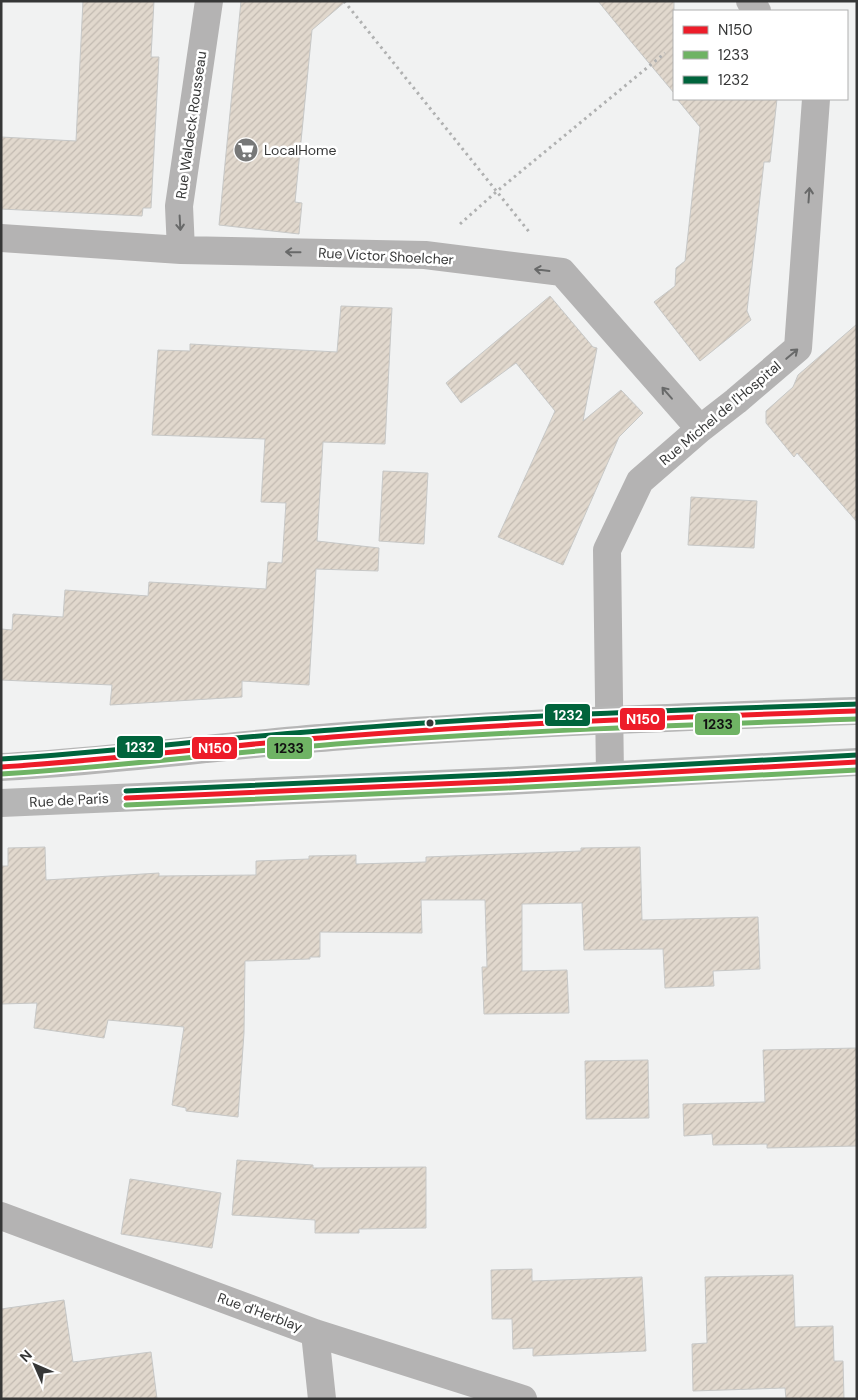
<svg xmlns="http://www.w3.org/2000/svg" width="858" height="1400" viewBox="0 0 858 1400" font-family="'DM Sans',sans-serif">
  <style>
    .building { fill: url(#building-hatch); stroke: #c7c8c7 }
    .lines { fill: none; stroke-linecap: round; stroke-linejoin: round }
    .path { stroke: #b0b1b1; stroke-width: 3; stroke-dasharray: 2.5 4; stroke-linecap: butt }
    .minor { stroke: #b4b3b3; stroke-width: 28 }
    .major { stroke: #b6b6b6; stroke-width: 28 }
    .bus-1-casing { stroke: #fff; stroke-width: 9 }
    .bus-2-casing { stroke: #fff; stroke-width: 9 }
    .bus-3-casing { stroke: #fff; stroke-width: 9 }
    .bus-1 { stroke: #ed1c29; stroke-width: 5 }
    .bus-2 { stroke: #6fb364; stroke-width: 5 }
    .bus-3 { stroke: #00643c; stroke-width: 5 }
    .oneway { stroke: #686969 }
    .bus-dot { fill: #363737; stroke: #fff; stroke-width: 2 }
    .labels { text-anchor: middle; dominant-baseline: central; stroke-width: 5; stroke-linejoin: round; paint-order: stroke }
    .street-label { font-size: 14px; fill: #363737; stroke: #fff }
    .poi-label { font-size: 14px; fill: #363737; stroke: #fff; text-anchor: start }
    .line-badge { stroke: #fff; stroke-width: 2 }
    .badge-label { font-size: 14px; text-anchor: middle; font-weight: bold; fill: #fff }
    .pale-badge-label { font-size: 14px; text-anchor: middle; font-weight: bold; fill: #111 }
  </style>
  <defs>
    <pattern id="building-hatch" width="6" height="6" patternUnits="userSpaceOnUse" patternTransform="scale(1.25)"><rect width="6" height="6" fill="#e1d8cd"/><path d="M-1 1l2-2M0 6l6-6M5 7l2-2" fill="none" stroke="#c2bab1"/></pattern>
  </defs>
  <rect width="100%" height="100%" fill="#f1f2f2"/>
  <!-- building -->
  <path class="building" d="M83,1H154L151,57H159L151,208H143L142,216L1,209V137L76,141Z
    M241,1H346L312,30L295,202L302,203L299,234L219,225Z
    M598,1H674V93L628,38Z
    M677,99H777L770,162H764L747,311L751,320L700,361L654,302L675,286L676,268L685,261L700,127Z
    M550,296L593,347L597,348L583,421L621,390L643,413L619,437L563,565L498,537L555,411L516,363L461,403L446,383Z
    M341,306L392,308L385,444L323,442L317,541L379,548L378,571L316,569L309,685L242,681V697L110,705L112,685L1,680V629L12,630L13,614L63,617L65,590L148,596L149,582L266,589L268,562L282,563L286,503L261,502L265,439L152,435L158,350L190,351V344L337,352Z
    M857,324V522L797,453L794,457L766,423V411L793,387L798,375Z
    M383,471L428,473L424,544L379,541Z
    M691,497L757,501L754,548L688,545Z
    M45,847L46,880L159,873V876L256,875V861L309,859V856L356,855V864L426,862V857L581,851V848L640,847L642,920L758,917L760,969L713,971L714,986L665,988L663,949L584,950L582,903L522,904V971L567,970L569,1013L484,1014L482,967H487L485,900H421L422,933L320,932V957H310V959L245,961L244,1033L238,1117L186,1111V1108L172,1105L184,1027L108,1020L104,1038L34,1028L37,1003L1,1004V866H8V848Z
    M857,1048V1146L767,1148V1144L713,1145L712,1134L684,1136L683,1104L765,1102L763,1050Z
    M648,1060L649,1118L586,1119L585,1061Z
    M237,1160L313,1165V1168L426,1167V1228L359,1229V1233H315V1220L232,1215Z
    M130,1179L221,1193L212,1248L121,1234Z
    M532,1269V1281L642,1277L646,1351L533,1356V1348L513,1349L512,1319H492L491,1270Z
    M793,1275L795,1327L833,1326L834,1361H843L844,1399H786L785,1388L693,1391L692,1344L707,1343L705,1277Z
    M64,1300L73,1362L151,1352L157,1399H1V1309Z"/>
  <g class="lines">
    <!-- path -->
    <path class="path" d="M344,1L530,233
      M460,224L496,192L665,53"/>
    <!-- minor -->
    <path class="minor" d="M750,1L757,11
      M1,238L181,250L425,255L562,272L700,429
      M181,250L179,206L209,1
      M610,775L607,550L640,481L700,429L736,401L798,348L816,99
      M1,1216L315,1333L523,1399
      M315,1333L322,1399"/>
    <!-- major -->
    <path class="major" d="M1,767C112,761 221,746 332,737C506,723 682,717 857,711
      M1,803L507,781L857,762"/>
    <defs>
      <path id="bus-1" d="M1,767C112,760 221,746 332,737C506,723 682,717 857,711
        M126,798L507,781L857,762"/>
      <path id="bus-2" d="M1,774C113,767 224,753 336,744C509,731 683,725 857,719
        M126,805L507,788L857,770"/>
      <path id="bus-3" d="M1,759C112,752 221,738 332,730C506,715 682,710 857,704
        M126,791L507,774L857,755"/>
    </defs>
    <!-- bus-1 casing -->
    <use href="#bus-1" class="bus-1-casing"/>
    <!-- bus-2 casing -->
    <use href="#bus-2" class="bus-2-casing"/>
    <!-- bus-3 casing -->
    <use href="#bus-3" class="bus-3-casing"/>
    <!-- bus-1 -->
    <use href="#bus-1" class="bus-1"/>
    <!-- bus-2 -->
    <use href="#bus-2" class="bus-2"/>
    <!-- bus-3 -->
    <use href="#bus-3" class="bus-3"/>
  </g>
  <!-- one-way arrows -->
  <defs><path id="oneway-shaft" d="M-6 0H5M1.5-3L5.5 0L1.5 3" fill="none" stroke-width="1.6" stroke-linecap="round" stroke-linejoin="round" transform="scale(1.25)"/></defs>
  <g class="oneway">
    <use href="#oneway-shaft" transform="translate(809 195) rotate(-86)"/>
    <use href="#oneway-shaft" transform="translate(180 223) rotate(87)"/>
    <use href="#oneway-shaft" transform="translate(293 252) rotate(-179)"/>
    <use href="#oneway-shaft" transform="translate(542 270) rotate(-173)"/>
    <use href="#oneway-shaft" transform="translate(792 354) rotate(-40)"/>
    <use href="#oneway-shaft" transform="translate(667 393) rotate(-131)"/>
  </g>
  <!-- icons -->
  <defs>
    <symbol id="supermarket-disc" viewBox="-11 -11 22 22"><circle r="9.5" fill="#777878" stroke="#fff"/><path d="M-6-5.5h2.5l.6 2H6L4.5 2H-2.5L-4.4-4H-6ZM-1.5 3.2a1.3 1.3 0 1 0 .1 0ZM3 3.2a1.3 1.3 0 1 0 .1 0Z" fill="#fff"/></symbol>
  </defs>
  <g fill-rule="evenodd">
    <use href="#supermarket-disc" x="232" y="136" width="28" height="28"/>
  </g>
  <!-- markers -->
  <circle class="bus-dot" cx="430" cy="723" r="4.5"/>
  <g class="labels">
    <!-- street labels -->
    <g class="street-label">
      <text transform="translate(191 125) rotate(-82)">Rue Waldeck Rousseau</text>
      <text transform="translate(386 256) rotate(3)">Rue Victor Shoelcher</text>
      <text transform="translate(720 413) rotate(-40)">Rue Michel de l'Hospital</text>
      <text transform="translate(69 800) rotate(-3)">Rue de Paris</text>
      <text transform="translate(260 1312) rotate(20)">Rue d'Herblay</text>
    </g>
    <!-- poi labels -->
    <g class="poi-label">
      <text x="264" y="150">LocalHome</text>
    </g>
  </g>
  <g class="line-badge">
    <rect x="544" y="703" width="47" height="24" rx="5" fill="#00643c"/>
    <rect x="619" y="707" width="47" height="24" rx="5" fill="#ed1c29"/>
    <rect x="694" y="712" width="47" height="24" rx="5" fill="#6fb364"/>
    <rect x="116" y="735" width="48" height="24" rx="5" fill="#00643c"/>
    <rect x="191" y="736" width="47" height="24" rx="5" fill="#ed1c29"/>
    <rect x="266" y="736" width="47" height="24" rx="5" fill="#6fb364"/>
  </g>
  <g class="badge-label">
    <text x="568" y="720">1232</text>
    <text x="643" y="724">N150</text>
    <text x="140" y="752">1232</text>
    <text x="215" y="753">N150</text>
  </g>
  <g class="pale-badge-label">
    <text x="718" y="729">1233</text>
    <text x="289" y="753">1233</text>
  </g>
  <!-- border -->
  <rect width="858" height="1400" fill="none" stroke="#363737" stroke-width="5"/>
  <!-- legend -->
  <rect x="673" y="10" width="175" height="90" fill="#ffffff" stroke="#afafaf"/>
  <rect x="683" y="26" width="25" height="8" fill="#ed1c29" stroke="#afafaf"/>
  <text x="718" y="35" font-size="15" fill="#363737">N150</text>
  <rect x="683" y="51" width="25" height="8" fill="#6fb364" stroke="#afafaf"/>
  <text x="718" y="60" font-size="15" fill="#363737">1233</text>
  <rect x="683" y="76" width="25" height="8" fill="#00643c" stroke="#afafaf"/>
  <text x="718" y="85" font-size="15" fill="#363737">1232</text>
  <!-- north arrow -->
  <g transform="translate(35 1365) rotate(315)" stroke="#ffffff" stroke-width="4" paint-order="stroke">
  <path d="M0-4L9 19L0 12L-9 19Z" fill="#363737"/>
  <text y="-8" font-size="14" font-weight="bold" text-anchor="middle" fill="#363737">N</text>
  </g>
</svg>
